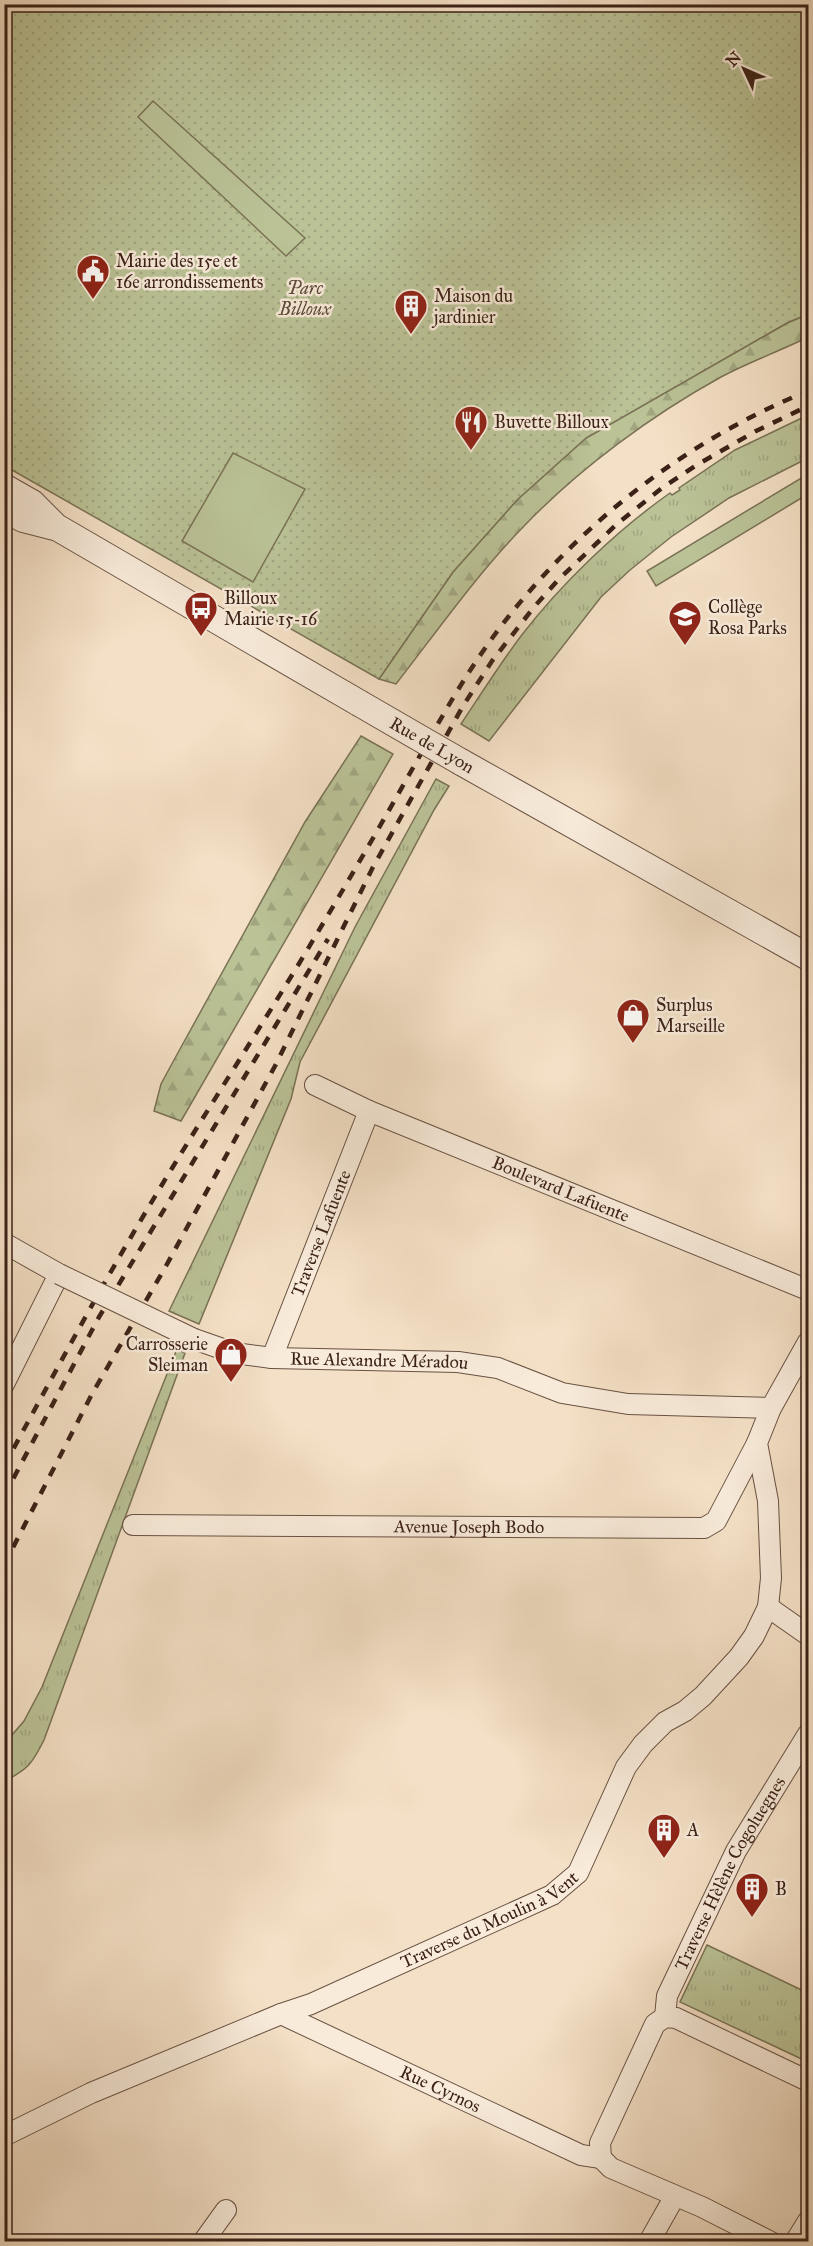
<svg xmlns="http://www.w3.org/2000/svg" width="813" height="2246" viewBox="0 0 813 2246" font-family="'IM FELL Great Primer',serif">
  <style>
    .grass { fill: url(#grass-tufts); stroke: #7a7256; stroke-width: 1.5 }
    .forest { fill: url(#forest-firs); stroke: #7a7256; stroke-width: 1.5 }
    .park { fill: url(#park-dots); stroke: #7a7256; stroke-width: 1.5 }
    .pitch { fill: #bac296; stroke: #7a7256; stroke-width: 1.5 }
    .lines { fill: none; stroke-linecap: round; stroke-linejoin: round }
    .minor-casing { stroke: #695143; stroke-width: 22 }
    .tertiary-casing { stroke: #695143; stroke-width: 28 }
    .minor { stroke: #f8ebda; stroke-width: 20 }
    .tertiary { stroke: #f8ebda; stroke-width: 26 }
    .rail { stroke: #3b2117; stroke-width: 4.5; stroke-dasharray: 10 10; stroke-linecap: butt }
    .minor-bridge-casing { stroke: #695143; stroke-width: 22; stroke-linecap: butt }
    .tertiary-bridge-casing { stroke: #695143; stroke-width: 28; stroke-linecap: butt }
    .minor-bridge { stroke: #f8ebda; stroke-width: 20 }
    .tertiary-bridge { stroke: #f8ebda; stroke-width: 26 }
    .labels { text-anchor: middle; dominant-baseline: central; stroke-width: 5; stroke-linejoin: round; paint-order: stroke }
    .poi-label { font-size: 18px; fill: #3b2117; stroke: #f8ebda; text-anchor: start }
    .park-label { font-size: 18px; font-style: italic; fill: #5b4937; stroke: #f8ebda }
    .street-label { font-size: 18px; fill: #3b2117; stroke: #f8ebda }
  </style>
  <defs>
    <pattern id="grass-tufts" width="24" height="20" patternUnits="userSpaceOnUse" patternTransform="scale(1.5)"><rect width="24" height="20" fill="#bac296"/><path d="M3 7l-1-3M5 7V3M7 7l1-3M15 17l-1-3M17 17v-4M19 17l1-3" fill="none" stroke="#a1a681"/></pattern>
    <pattern id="forest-firs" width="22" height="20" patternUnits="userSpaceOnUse" patternTransform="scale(1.5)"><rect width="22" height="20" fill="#bac296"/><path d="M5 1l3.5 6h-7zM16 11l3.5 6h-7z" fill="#a1a681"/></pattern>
    <pattern id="park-dots" width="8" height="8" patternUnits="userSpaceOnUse" patternTransform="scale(1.5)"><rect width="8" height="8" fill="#bac296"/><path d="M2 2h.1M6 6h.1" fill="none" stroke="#a1a681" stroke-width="1.8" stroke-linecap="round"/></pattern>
  </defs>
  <rect width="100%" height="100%" fill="#f4e0c6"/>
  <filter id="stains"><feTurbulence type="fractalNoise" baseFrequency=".00333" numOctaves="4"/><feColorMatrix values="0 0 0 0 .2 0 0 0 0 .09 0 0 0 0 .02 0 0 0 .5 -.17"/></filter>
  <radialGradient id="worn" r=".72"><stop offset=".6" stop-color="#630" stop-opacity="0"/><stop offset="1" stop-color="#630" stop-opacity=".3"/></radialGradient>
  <!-- grass -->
  <path class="grass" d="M808,415V458L729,498L671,537L630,570L601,597L489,741L461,724C481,694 500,664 521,636C561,584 616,531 670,493L672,495L680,490L679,488L735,450Z
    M436,779L449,786L434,810L300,1062L291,1099L199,1324L169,1311L355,927Z
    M177,1349L185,1353L44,1740C32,1764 28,1769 5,1781V1743L24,1721L42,1687Z
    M707,1945L808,1993V2062L680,2002Z"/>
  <!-- forest -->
  <path class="forest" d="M808,314V337C780,351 749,362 721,377C652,415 580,468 525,525C477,574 438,630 396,684L379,679L453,572L517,500L586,438L787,323Z
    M361,736L393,754L181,1121L154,1111L161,1084L174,1060L305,822Z"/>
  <!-- park -->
  <path class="park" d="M5,5H808V314L787,323L586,438L517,500L453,572L379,679L5,466Z"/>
  <!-- pitch -->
  <path class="pitch" d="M153,101L305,238L286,256L138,117Z
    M233,453L305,489L253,582L182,541Z
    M808,474V494L656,586L647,571Z"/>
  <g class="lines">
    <defs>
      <g id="minor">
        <path id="s1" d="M315,1085L369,1111L808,1290"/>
        <path d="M4,1243L59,1274L4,1384"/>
        <path id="s2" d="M194,1339L234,1353L272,1358L458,1362L498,1368L562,1393L628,1404L771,1408"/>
        <path id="s3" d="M272,1358L369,1111"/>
        <path id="s4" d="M133,1525L704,1528L716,1521L757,1443"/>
        <path d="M768,1607L808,1635"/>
        <path id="s5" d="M281,2014L581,2155L601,2158"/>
        <path id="s6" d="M665,2017L667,1996L736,1851L808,1734"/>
        <path id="s7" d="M4,2136L91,2093L281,2014L311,2004L552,1895L578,1873L626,1767L643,1744L665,1722L685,1711L703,1696L739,1657L754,1636L768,1607L771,1578L768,1501L757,1443L771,1408L808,1342"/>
        <path d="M203,2242L226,2210"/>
        <path d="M649,2242L675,2196"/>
        <path d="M771,2242L702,2207L611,2168L601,2158L600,2143L655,2024L665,2017L676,2018L808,2081"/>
        <path d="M795,2242L808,2221"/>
      </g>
      <path id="tertiary" d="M4,487L32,503L55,526
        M4,508L23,519L58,528L359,703
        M461,762L808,957"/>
    </defs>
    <!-- minor casing -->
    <use href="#minor" class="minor-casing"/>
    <!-- tertiary casing -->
    <use href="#tertiary" class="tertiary-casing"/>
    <!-- minor -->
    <use href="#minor" class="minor"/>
    <!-- tertiary -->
    <use href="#tertiary" class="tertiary"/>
    <!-- rail -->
    <path class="rail" d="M4,1466C46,1389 87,1312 131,1237C185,1144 244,1054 300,962C339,897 377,832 414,766C439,722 463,678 493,637C572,529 684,441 808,391
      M4,1496L99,1317L328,939
      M4,1565L92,1394L166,1266L275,1066L373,867L463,706L492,661L534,607L558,580L618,523L662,488L695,466L756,431L808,406"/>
    <defs>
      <path id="minor-bridge" d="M59,1274L194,1339"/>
      <path id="tertiary-bridge" d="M359,703L461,762"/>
    </defs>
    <!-- minor-bridge casing -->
    <use href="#minor-bridge" class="minor-bridge-casing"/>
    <!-- tertiary-bridge casing -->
    <use href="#tertiary-bridge" class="tertiary-bridge-casing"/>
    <!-- minor-bridge -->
    <use href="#minor-bridge" class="minor-bridge"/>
    <!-- tertiary-bridge -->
    <use href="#tertiary-bridge" class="tertiary-bridge"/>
  </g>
  <!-- icons -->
  <defs>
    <symbol id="civic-pin" viewBox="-11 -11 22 30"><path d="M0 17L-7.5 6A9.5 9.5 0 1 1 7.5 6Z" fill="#8f2418" stroke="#f8ebda"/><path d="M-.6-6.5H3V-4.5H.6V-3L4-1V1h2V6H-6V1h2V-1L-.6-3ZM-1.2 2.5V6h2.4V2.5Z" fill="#fff"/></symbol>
    <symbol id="building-pin" viewBox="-11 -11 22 30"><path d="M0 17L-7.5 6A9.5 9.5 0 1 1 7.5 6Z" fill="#8f2418" stroke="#f8ebda"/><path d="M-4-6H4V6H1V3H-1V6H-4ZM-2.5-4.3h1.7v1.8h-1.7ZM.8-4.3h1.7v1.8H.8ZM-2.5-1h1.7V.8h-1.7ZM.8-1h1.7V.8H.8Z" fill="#fff"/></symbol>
    <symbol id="restaurant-pin" viewBox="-11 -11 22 30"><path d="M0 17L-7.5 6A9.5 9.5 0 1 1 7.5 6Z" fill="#8f2418" stroke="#f8ebda"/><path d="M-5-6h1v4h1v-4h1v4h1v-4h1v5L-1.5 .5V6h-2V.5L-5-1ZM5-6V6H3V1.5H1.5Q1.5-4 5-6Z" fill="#fff"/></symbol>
    <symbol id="bus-pin" viewBox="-11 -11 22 30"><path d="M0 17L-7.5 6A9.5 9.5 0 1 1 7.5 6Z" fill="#8f2418" stroke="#f8ebda"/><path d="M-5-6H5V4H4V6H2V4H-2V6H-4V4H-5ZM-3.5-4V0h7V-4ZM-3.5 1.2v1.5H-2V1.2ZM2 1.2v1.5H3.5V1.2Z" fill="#fff"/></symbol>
    <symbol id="school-pin" viewBox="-11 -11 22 30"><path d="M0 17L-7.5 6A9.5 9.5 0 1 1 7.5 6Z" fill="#8f2418" stroke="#f8ebda"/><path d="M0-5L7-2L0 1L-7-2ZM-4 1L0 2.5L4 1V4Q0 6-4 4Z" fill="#fff"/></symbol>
    <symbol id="shop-pin" viewBox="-11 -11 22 30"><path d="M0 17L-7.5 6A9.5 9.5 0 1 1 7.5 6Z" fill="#8f2418" stroke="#f8ebda"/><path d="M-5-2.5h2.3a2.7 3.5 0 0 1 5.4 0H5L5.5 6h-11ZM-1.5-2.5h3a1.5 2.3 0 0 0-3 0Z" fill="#fff"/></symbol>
  </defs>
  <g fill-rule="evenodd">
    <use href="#civic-pin" x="74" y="252" width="38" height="52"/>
    <use href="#building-pin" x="392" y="287" width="38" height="52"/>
    <use href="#restaurant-pin" x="452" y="403" width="38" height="52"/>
    <use href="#bus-pin" x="182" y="589" width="38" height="52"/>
    <use href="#school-pin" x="666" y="598" width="38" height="52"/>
    <use href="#shop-pin" x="614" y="996" width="38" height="52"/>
    <use href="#shop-pin" x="212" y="1335" width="38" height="52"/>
    <use href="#building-pin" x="645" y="1811" width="38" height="52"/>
    <use href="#building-pin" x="733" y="1870" width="38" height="52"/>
  </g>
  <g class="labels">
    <!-- poi labels -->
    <g class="poi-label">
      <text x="116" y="261">Mairie des 15e et<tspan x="116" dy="21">16e arrondissements</tspan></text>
      <text x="434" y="296">Maison du<tspan x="434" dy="21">jardinier</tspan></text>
      <text x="494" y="422">Buvette Billoux</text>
      <text x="224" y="598">Billoux<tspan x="224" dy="21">Mairie 15-16</tspan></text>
      <text x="708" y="607">Collège<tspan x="708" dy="21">Rosa Parks</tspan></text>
      <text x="656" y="1005">Surplus<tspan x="656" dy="21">Marseille</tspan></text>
      <text x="208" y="1344" text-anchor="end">Carrosserie<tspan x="208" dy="21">Sleiman</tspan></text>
      <text x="687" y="1830">A</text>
      <text x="775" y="1889">B</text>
    </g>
    <!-- park labels -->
    <g class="park-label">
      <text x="305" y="288">Parc<tspan x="305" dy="21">Billoux</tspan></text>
    </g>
    <!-- street labels -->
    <g class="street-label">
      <text transform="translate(432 745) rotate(30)">Rue de Lyon</text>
      <text stroke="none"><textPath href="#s1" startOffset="267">Boulevard Lafuente</textPath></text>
      <text stroke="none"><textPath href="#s3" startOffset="134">Traverse Lafuente</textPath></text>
      <text stroke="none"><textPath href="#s2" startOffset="188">Rue Alexandre Méradou</textPath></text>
      <text stroke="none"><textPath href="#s4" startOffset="336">Avenue Joseph Bodo</textPath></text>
      <text stroke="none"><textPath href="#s6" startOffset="159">Traverse Hèlène Cogoluegnes</textPath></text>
      <text stroke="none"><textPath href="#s7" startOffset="532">Traverse du Moulin à Vent</textPath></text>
      <text stroke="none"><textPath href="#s5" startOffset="176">Rue Cyrnos</textPath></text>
    </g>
  </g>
  <!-- margin -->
  <rect width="813" height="2246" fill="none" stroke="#f4e0c6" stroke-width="24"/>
  <rect x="6" y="6" width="801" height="2234" fill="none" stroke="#3b2117" stroke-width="3"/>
  <rect x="12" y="12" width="789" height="2222" fill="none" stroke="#3b2117" stroke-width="1.5"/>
  <!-- north arrow -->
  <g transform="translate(744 69) rotate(314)" stroke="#f8ebda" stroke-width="4.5" paint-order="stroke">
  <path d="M0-4.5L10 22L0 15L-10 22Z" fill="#3b2117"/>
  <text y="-9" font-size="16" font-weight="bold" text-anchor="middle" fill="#3b2117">N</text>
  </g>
  <rect width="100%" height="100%" filter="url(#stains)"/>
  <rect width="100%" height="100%" fill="url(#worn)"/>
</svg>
